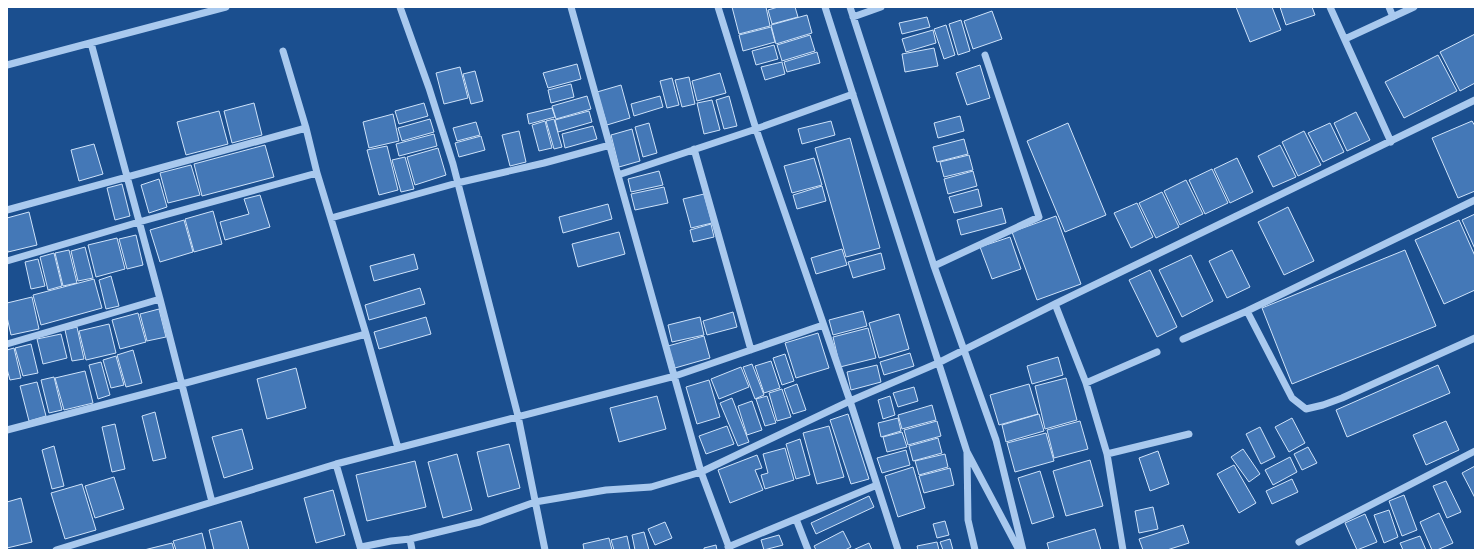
<svg xmlns="http://www.w3.org/2000/svg" width="1482" height="557" viewBox="0 0 1482 557" font-family="Manrope,sans-serif">
  <style>
    .building { fill: #4478b7; stroke: #cfe3fa }
    .lines { fill: none; stroke-linecap: round; stroke-linejoin: round }
    .minor { stroke: #a9c9ee; stroke-width: 7 }
  </style>
  <rect width="100%" height="100%" fill="#1b4f8f"/>
  <!-- building -->
  <path class="building" d="M732,7H766L770,26L739,34Z
    M778,7H795L798,17L772,24L768,10Z
    M1236,7H1272L1281,30L1250,42Z
    M1280,7H1312L1315,15L1286,25Z
    M992,11L1002,39L973,49L964,21Z
    M807,15L812,33L776,44L771,25Z
    M927,17L930,27L902,34L899,23Z
    M961,20L970,51L958,55L949,24Z
    M946,25L955,55L944,59L934,29Z
    M771,27L775,42L743,51L739,35Z
    M933,30L936,43L906,52L902,39Z
    M1475,34V83L1460,91L1440,52Z
    M810,35L815,51L782,61L777,45Z
    M774,45L778,59L756,65L752,51Z
    M934,48L938,66L905,72L902,54Z
    M817,52L820,63L787,72L784,62Z
    M1438,55L1457,91L1404,118L1385,82Z
    M782,62L785,74L765,80L761,67Z
    M577,64L581,79L548,88L543,73Z
    M980,65L990,98L967,105L956,73Z
    M460,67L468,98L444,104L436,73Z
    M475,71L483,101L471,104L463,74Z
    M720,73L726,93L697,101L692,81Z
    M689,77L695,104L682,107L675,80Z
    M672,78L679,105L667,108L660,81Z
    M571,84L574,97L551,103L548,90Z
    M621,85L630,118L607,125L597,92Z
    M587,96L591,109L556,119L552,106Z
    M660,96L663,107L634,116L631,104Z
    M729,96L737,126L724,129L716,100Z
    M712,100L720,130L704,134L697,103Z
    M254,103L262,135L232,143L224,111Z
    M424,103L428,116L399,124L395,111Z
    M552,108L555,117L529,124L527,114Z
    M219,111L228,144L186,155L177,122Z
    M589,111L592,122L558,132L555,120Z
    M1356,112L1370,140L1347,151L1334,123Z
    M393,114L399,141L369,148L363,122Z
    M960,116L964,131L938,138L934,123Z
    M430,119L434,132L402,141L398,128Z
    M554,119L562,147L554,149L546,121Z
    M545,121L552,148L539,151L532,125Z
    M831,121L835,135L802,144L798,129Z
    M1472,121L1475,126V191L1458,198L1432,138Z
    M476,122L480,135L457,141L453,128Z
    M649,123L657,153L643,157L635,127Z
    M1068,123L1106,215L1065,232L1027,141Z
    M1330,123L1344,152L1323,162L1308,133Z
    M593,126L597,139L565,148L562,134Z
    M632,129L640,161L619,167L611,135Z
    M519,131L526,162L510,166L502,135Z
    M1304,131L1321,165L1298,176L1282,142Z
    M434,134L437,146L399,156L396,144Z
    M481,136L485,150L459,157L455,143Z
    M850,138L880,248L846,257L815,148Z
    M964,139L968,154L937,162L933,147Z
    M94,144L103,174L79,181L71,150Z
    M265,145L274,177L202,196L194,164Z
    M1280,145L1296,177L1273,187L1258,156Z
    M387,146L398,190L379,195L367,150Z
    M438,148L446,175L415,185L407,157Z
    M969,155L973,170L944,177L940,162Z
    M405,157L414,189L401,192L392,160Z
    M814,158L822,185L792,193L784,166Z
    M1237,158L1253,192L1230,203L1214,169Z
    M191,165L200,195L168,203L160,173Z
    M1212,169L1228,203L1205,214L1189,180Z
    M659,171L663,185L631,192L628,179Z
    M973,171L977,186L948,194L944,179Z
    M159,179L167,207L149,213L141,185Z
    M1186,180L1203,214L1180,225L1164,191Z
    M122,184L130,216L115,220L107,188Z
    M822,186L826,201L797,209L793,195Z
    M664,187L668,203L635,210L631,194Z
    M978,189L982,206L954,213L949,197Z
    M1162,192L1179,227L1156,238L1139,203Z
    M704,194L712,223L691,228L683,199Z
    M260,195L270,227L225,240L220,222L249,214L244,199Z
    M1137,203L1153,237L1131,248L1114,213Z
    M608,204L612,219L563,233L559,217Z
    M1288,207L1314,261L1284,275L1258,222Z
    M1002,208L1006,223L961,235L957,220Z
    M213,211L222,244L194,252L185,219Z
    M29,212L37,245L8,252L7,247V218Z
    M1475,214V249L1462,220Z
    M1056,216L1081,284L1037,300L1012,232Z
    M184,220L193,252L160,262L150,230Z
    M1459,220L1475,256V290L1444,304L1415,240Z
    M711,224L714,237L693,242L690,230Z
    M619,232L625,254L578,267L572,244Z
    M136,235L143,265L127,269L119,239Z
    M1010,237L1021,269L992,279L980,247Z
    M117,238L125,269L96,277L88,245Z
    M85,247L93,278L78,281L71,251Z
    M842,249L847,265L816,274L811,258Z
    M69,250L77,283L63,286L55,253Z
    M1232,250L1250,287L1227,298L1209,261Z
    M1405,250L1436,326L1292,384L1262,308Z
    M54,253L62,286L48,290L40,257Z
    M881,253L885,269L853,278L848,262Z
    M414,254L418,269L374,281L370,266Z
    M1191,255L1213,301L1182,317L1159,270Z
    M38,259L45,286L31,289L25,262Z
    M1150,270L1177,327L1157,337L1129,280Z
    M111,276L119,306L106,309L99,280Z
    M94,279L102,308L41,325L33,295Z
    M420,288L425,304L369,320L365,305Z
    M32,297L39,329L11,335L7,317V303Z
    M159,309L166,337L147,341L140,314Z
    M863,311L867,326L833,335L829,320Z
    M733,312L737,327L707,335L703,321Z
    M138,313L146,342L120,349L112,320Z
    M899,314L909,349L879,358L869,323Z
    M426,317L431,334L379,349L374,332Z
    M700,317L704,335L672,342L668,325Z
    M109,324L116,353L86,360L79,331Z
    M77,327L84,359L72,361L65,330Z
    M868,328L876,358L840,367L833,337Z
    M818,333L829,368L796,378L785,343Z
    M61,334L67,358L43,364L37,339Z
    M704,336L710,358L675,368L668,346Z
    M31,344L38,373L23,376L15,348Z
    M14,348L21,378L10,380L7,369V350Z
    M133,350L142,383L126,387L117,355Z
    M910,353L914,366L884,375L880,362Z
    M785,354L794,381L782,385L773,358Z
    M116,356L124,385L111,388L103,360Z
    M1058,357L1063,375L1032,384L1027,366Z
    M771,361L780,388L764,393L755,366Z
    M101,362L110,395L98,399L89,365Z
    M752,364L764,395L755,399L743,367Z
    M877,365L881,382L851,390L847,372Z
    M1438,365L1450,393L1347,437L1336,410Z
    M741,367L749,387L719,399L711,379Z
    M296,368L306,408L267,419L257,379Z
    M85,371L93,403L64,410L55,378Z
    M54,377L62,410L49,413L41,380Z
    M1066,378L1077,420L1045,429L1035,386Z
    M709,380L720,417L697,424L686,387Z
    M37,382L46,416L29,421L20,386Z
    M797,384L806,410L793,414L784,389Z
    M1029,384L1038,414L999,425L990,395Z
    M914,387L918,401L898,407L893,393Z
    M782,389L791,417L777,421L769,393Z
    M657,396L666,429L619,442L610,408Z
    M767,396L776,423L765,426L756,399Z
    M890,396L895,415L883,419L878,400Z
    M732,398L749,442L738,446L720,403Z
    M752,401L762,430L747,435L738,406Z
    M932,405L936,420L902,429L898,415Z
    M155,412L166,458L153,461L142,416Z
    M848,414L869,479L851,484L830,420Z
    M1039,414L1044,431L1006,442L1002,425Z
    M898,418L901,431L881,437L878,423Z
    M1292,418L1305,443L1289,452L1275,427Z
    M937,421L941,436L908,445L904,430Z
    M1080,421L1088,449L1054,458L1047,430Z
    M1446,421L1459,450L1426,465L1413,435Z
    M115,424L125,469L112,472L102,427Z
    M727,426L734,444L706,454L699,436Z
    M829,426L844,477L817,484L803,433Z
    M1260,427L1275,457L1261,464L1246,434Z
    M242,429L253,469L224,478L212,437Z
    M902,432L907,447L887,452L883,437Z
    M1046,433L1054,461L1015,472L1007,443Z
    M938,438L942,453L913,461L909,446Z
    M800,439L810,475L796,479L786,444Z
    M509,444L520,488L488,497L477,452Z
    M54,446L64,486L52,489L42,450Z
    M1308,447L1317,463L1302,470L1294,454Z
    M785,448L794,480L765,489L761,475L768,473L763,454Z
    M1243,449L1260,474L1249,482L1231,457Z
    M906,450L910,465L882,473L877,458Z
    M1158,451L1169,484L1150,491L1139,458Z
    M457,454L472,510L443,518L428,462Z
    M945,454L948,467L919,475L915,461Z
    M757,455L762,468L755,470L763,490L730,503L718,470Z
    M1290,457L1297,472L1273,485L1265,470Z
    M1090,460L1103,506L1066,516L1053,471Z
    M415,461L426,507L367,521L356,475Z
    M1234,465L1256,503L1239,513L1217,474Z
    M1475,466V498L1462,473Z
    M913,467L925,508L898,517L885,476Z
    M950,468L954,485L924,493L919,476Z
    M1040,471L1054,517L1032,524L1018,478Z
    M114,477L124,509L95,518L85,486Z
    M1292,479L1298,492L1272,504L1266,491Z
    M1446,481L1461,512L1447,518L1433,486Z
    M82,484L96,530L65,539L51,493Z
    M333,490L345,535L316,543L304,498Z
    M1404,495L1417,530L1402,536L1389,501Z
    M869,496L874,507L816,534L811,523Z
    M21,498L32,542L7,548V502Z
    M1153,507L1158,529L1139,533L1135,511Z
    M1389,510L1398,537L1384,543L1374,515Z
    M1439,513L1453,543L1437,550H1432L1420,522Z
    M1365,514L1377,542L1357,550L1345,523Z
    M241,521L249,550H214L209,530Z
    M945,521L949,535L937,538L933,524Z
    M665,522L672,538L655,545L648,529Z
    M1183,525L1189,543L1167,550H1143L1139,539Z
    M1095,529L1101,550H1049L1047,543Z
    M843,531L851,547L845,550H816L814,546Z
    M644,532L649,550H635L632,535Z
    M202,533L206,550H176L173,541Z
    M779,535L783,545L764,550L761,540Z
    M627,536L630,550H614L611,540Z
    M1420,536L1426,550H1403L1400,543Z
    M609,538L612,550H584L583,544Z
    M950,539L953,550H943L940,542Z
    M937,542L939,550H918L917,546Z
    M172,543L174,550H144Z
    M869,543L872,550H853Z
    M716,545L717,550H704V548Z"/>
  <g class="lines">
    <!-- minor -->
    <path class="minor" d="M400,7L429,88L453,164L518,416L545,550
      M571,7L701,472L730,550
      M718,7L756,129L850,401L898,550
      M825,7L967,452L1019,550
      M850,7L934,266L996,440L1023,550
      M1330,7L1391,142
      M1389,7L1393,17
      M853,17L881,7
      M1345,39L1414,7
      M91,43L160,299L212,502
      M283,51L306,128L317,173L366,334L398,448
      M7,65L226,7
      M694,149L751,350
      M618,175L756,129L853,94
      M7,210L306,128
      M331,218L457,183L544,163L610,145
      M7,261L139,222L317,173
      M934,266L1039,217L985,55
      M1055,304L1086,383L1107,454L1123,550
      M1247,311L1292,398L1306,409L1323,405L1342,398L1475,338
      M1183,339L1247,311L1475,200
      M7,344L160,299
      M1086,383L1157,352
      M7,430L182,384L366,334
      M967,453L968,520L975,550
      M1107,454L1189,434
      M336,464L361,550
      M796,519L808,550
      M410,539L412,550
      M1299,542L1475,451
      M361,547L391,541L410,539L480,522L535,502L606,490L651,487L701,472L850,401L938,363L1055,304L1475,100
      M728,547L877,485
      M56,550L336,464L675,376L823,325"/>
  </g>
  <!-- border -->
  <rect width="1482" height="557" fill="none" stroke="#ffffff" stroke-width="16"/>
</svg>
